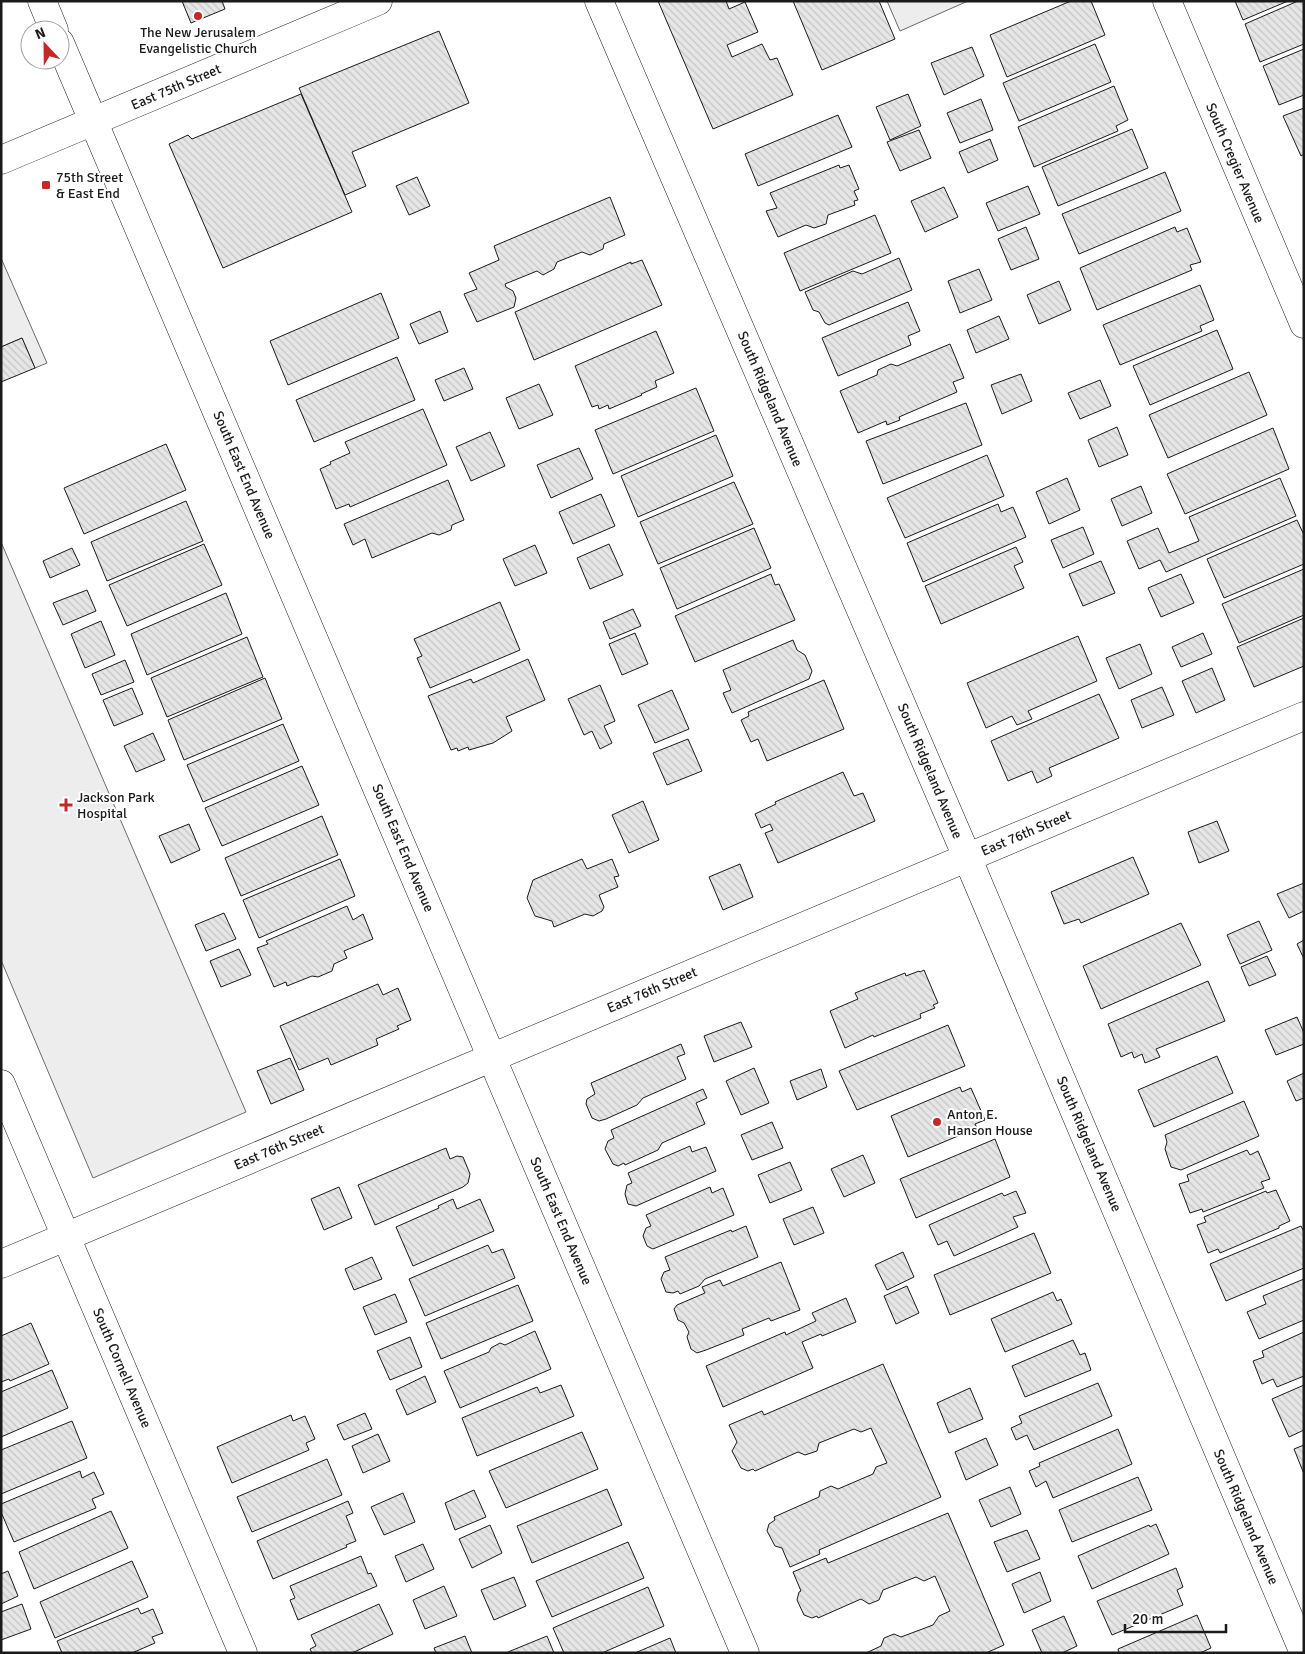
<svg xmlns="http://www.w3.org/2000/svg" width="1305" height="1654" viewBox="0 0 1305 1654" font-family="Signika,sans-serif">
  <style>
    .parking { fill: #ededed; stroke: #6a6a6a }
    .building { fill: url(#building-back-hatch); stroke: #1a1a1a }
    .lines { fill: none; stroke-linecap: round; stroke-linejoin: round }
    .minor-casing { stroke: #1a1a1a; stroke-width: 29 }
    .major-casing { stroke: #1a1a1a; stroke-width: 29 }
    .minor { stroke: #fff; stroke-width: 28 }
    .major { stroke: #fff; stroke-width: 28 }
    .poi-dot { fill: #c62828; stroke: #fff; stroke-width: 2 }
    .labels { text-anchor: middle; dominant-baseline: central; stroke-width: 4; stroke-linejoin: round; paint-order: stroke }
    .poi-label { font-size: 14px; fill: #1a1a1a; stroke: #fff; text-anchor: start }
    .street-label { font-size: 14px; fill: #1a1a1a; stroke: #fff }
  </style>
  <defs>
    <pattern id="building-back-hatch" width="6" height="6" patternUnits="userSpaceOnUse" patternTransform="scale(1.25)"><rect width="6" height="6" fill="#e6e6e6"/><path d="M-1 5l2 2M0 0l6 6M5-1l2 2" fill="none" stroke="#c5c5c5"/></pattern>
  </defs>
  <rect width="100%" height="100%" fill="#fff"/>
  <!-- parking -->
  <path class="parking" d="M887,1H968L900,31Z
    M1,258L47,363L35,368L22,338L1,347Z
    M1,542L246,1112L93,1178L1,960Z"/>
  <!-- building -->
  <path class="building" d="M182,1H222L225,9L191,23Z
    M658,1H726L729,9L745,2L758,32L727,45L732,57L762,44L770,60L777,58L793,95L713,129Z
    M793,1H879L895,39L822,70Z
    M1071,1H1091L1105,35L1007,77L990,35Z
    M1235,1H1288L1243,20Z
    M1298,1H1304V44L1260,62L1245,24Z
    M439,31L469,103L352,152L366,186L345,195L299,88Z
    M1095,44L1111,82L1019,121L1003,83Z
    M972,47L984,76L944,95L931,63Z
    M1304,49V95L1279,105L1263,66Z
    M1114,86L1128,120L1116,126L1118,131L1034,167L1018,127Z
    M301,94L352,212L223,268L169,144L188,135L192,139Z
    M908,94L921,126L890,140L876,107Z
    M981,99L993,130L960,143L947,113Z
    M1304,108V154L1301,156L1283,116Z
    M838,115L852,147L758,186L745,154Z
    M1132,129L1148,168L1058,206L1042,167Z
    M919,130L931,158L900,171L887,142Z
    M990,139L998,160L968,173L959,152Z
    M839,165L840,168L849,165L859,189L854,191L858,200L854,201L855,205L828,215L826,224L814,228L806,225L778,237L766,211L777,208L770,193Z
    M1165,172L1181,211L1079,254L1062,214Z
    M417,177L430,206L409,215L396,186Z
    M1028,186L1040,214L998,231L986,203Z
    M944,187L958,217L925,232L911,201Z
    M610,197L625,235L604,244L603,249L590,255L582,252L557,262L554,269L543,275L537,271L505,284L506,287L513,291L516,298L514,307L477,322L464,294L477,289L469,273L499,260L494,246Z
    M875,215L891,253L800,291L784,253Z
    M1026,227L1039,259L1011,270L998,239Z
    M1175,227L1177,232L1187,228L1201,262L1190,265L1192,270L1097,310L1080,268Z
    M899,258L912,290L829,325L825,323L819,312L813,310L805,292L853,271L862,274Z
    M642,260L662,305L534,360L515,312L631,262V264Z
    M979,269L992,300L960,313L948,281Z
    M1059,281L1071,310L1039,324L1027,295Z
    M1200,285L1214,320L1200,326L1202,331L1120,365L1103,325Z
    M381,293L399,338L288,385L270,341Z
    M908,302L920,331L908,336L911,345L838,376L822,338Z
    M440,311L448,332L419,344L410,324Z
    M999,316L1009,339L976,353L967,330Z
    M1217,330L1233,369L1150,405L1133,366Z
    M656,331L674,373L655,381L657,387L641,394L642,395L609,409L608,405L599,409L598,405L592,407L575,366Z
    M22,338L35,368L1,382V347Z
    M950,344L964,378L953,382L957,392L899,417L900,420L887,425L886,421L858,433L840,391L877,375L878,370L891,364L897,366Z
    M397,357L415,400L314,442L296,400Z
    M464,368L473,389L444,401L435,380Z
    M1249,372L1267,415L1168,458L1149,415Z
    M1021,374L1032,401L1002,414L991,385Z
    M1100,380L1111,406L1080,419L1068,393Z
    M539,384L553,415L519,429L506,398Z
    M696,388L714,431L613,474L595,430Z
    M966,403L982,445L883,484L866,441Z
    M423,409L447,465L350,507L349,504L336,509L320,469L331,464L330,462L350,453L345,442Z
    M1117,427L1128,455L1099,467L1088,440Z
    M1273,428L1289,469L1185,514L1167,474Z
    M490,432L505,466L471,481L456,447Z
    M716,435L733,476L638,517L621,476Z
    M166,444L186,490L84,534L64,488Z
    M579,448L593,479L551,498L537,465Z
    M987,455L1004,496L905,538L887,498Z
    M1067,478L1080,510L1049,524L1036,492Z
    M1280,478L1296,516L1166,572L1160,560L1139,569L1127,541L1158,528L1169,553L1199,541L1189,517Z
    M448,480L464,520L452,525L451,530L439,535L432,533L372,558L365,539L353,545L344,524Z
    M734,482L753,524L658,564L640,522Z
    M1141,486L1152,513L1122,526L1111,499Z
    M601,494L615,526L573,544L559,512Z
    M186,501L203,541L107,581L91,542Z
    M998,504L1001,512L1013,507L1026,537L923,582L907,543Z
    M1297,520L1304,535V564L1224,598L1207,559Z
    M1083,527L1094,554L1063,568L1051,540Z
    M754,528L771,568L677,609L660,568Z
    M204,544L222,585L127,626L109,585Z
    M609,544L623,575L590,589L577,558Z
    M535,545L547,573L515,586L503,559Z
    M1016,547L1023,562L1014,566L1024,588L941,624L925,586Z
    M72,548L80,565L50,578L43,561Z
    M1101,561L1115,593L1083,606L1069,574Z
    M1304,569V615L1239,643L1222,604Z
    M771,574L775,585L779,584L795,620L695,662L675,616Z
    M1181,574L1194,603L1161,617L1148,588Z
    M87,590L96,611L63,625L53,603Z
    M226,593L242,634L147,675L131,634Z
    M500,602L520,650L430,688L417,658L422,656L414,639Z
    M633,609L641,626L610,639L603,622Z
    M1304,618V666L1254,687L1237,647Z
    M101,621L115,655L85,668L71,634Z
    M635,633L648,664L622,675L609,644Z
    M1203,633L1212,654L1181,667L1172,647Z
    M1078,636L1097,681L1028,711L1032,719L1017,725L1012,716L986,728L967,683Z
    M247,637L263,677L167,717L151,678Z
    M793,640L797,650L805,655L812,671L809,679L732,713L723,693L731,690L723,670Z
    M1140,644L1152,674L1119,689L1106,658Z
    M528,659L545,700L506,717L512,731L493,743L469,750L468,747L458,751L457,748L451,750L428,696L471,679L473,683Z
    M125,660L134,682L101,695L92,674Z
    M1212,668L1225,700L1196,713L1182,681Z
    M265,678L282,719L184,760L168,720Z
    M824,680L844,729L767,761L758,739L751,742L741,720L749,716L748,712Z
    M600,685L615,721L604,726L612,743L600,749L592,731L584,735L568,699Z
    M1162,687L1174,715L1142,728L1131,700Z
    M132,688L143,714L114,726L103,700Z
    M672,690L689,729L655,743L638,705Z
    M1099,694L1119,738L1049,768L1052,776L1037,783L1032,771L1008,781L991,741Z
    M283,724L299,761L203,802L187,765Z
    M153,733L165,760L136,772L124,746Z
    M688,739L702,771L667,785L653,753Z
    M302,766L319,805L222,846L205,808Z
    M843,772L854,796L863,793L875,821L778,863L765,833L773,830L770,824L761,828L755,814L776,804L775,802Z
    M643,801L659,840L629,853L612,815Z
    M322,816L338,855L241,896L225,858Z
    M1217,821L1229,851L1199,863L1188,832Z
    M189,824L200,850L171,863L159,836Z
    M1133,857L1149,894L1081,923L1079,919L1064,924L1051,892Z
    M340,859L355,896L259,938L243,900Z
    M582,859L587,869L612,859L619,876L614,877L618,887L599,895L604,907L602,911L593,916L585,914L554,927L552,921L535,916L527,898L533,880Z
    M740,864L753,897L723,910L709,877Z
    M1304,883V911L1289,918L1277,894Z
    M347,906L353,920L363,914L373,939L344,951L347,958L334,964L332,971L318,977L312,976L287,986L286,982L274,987L257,948L268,944L266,941Z
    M224,913L236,939L206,951L195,925Z
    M1259,921L1272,950L1240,964L1227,935Z
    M1181,923L1201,965L1101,1009L1083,966Z
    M1304,940V959L1297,944Z
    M239,949L251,975L221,987L210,961Z
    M1267,956L1276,975L1249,986L1241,967Z
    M924,970L938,1003L933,1005L935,1008L920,1014L921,1018L874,1037L873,1035L845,1048L830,1011L858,999L855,993L905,973L906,976L919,971L920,972Z
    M1208,981L1225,1021L1156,1049L1160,1057L1145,1063L1142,1054L1134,1058L1132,1052L1121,1057L1108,1024Z
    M378,984L383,995L398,988L411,1020L397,1026L399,1029L376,1039L378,1045L331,1065L328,1058L299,1070L280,1026Z
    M1297,1017L1304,1033V1044L1276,1055L1265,1030Z
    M741,1022L752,1047L714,1062L704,1036Z
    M948,1025L965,1066L857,1110L839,1071Z
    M681,1044L685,1054L677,1057L686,1079L643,1098L637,1105L606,1119L599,1121L592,1118L586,1104L587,1099L595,1094L591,1083Z
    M1217,1056L1233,1093L1154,1127L1138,1090Z
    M290,1058L304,1090L271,1104L257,1071Z
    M754,1068L769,1103L741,1115L726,1081Z
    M821,1069L827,1087L797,1100L790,1081Z
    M1304,1073V1098L1296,1101L1287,1081Z
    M960,1087L962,1092L971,1088L985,1120L975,1124L977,1128L908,1157L891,1116Z
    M703,1089L707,1098L696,1103L705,1124L662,1143L658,1150L625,1165L624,1163L618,1166L613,1164L605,1149L608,1141L614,1138L611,1130Z
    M1244,1101L1259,1136L1181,1170L1171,1167L1165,1149L1167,1142L1165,1135Z
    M772,1122L783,1148L752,1160L741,1135Z
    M995,1139L1010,1177L916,1218L900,1179Z
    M690,1146L692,1152L706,1147L716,1171L636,1206L628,1204L625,1194L627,1185L632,1183L628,1173Z
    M446,1148L450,1159L457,1156L463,1157L470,1174L468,1183L463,1187L375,1225L358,1185Z
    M1247,1150L1250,1155L1258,1151L1270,1179L1261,1182L1264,1188L1203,1212L1202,1209L1190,1213L1179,1184L1189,1181L1187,1175Z
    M863,1155L875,1183L844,1197L831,1169Z
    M790,1162L802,1190L770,1203L758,1175Z
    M339,1187L352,1218L324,1230L311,1199Z
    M710,1187L712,1193L723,1188L734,1215L653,1249L647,1246L643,1236L646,1228L651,1226L646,1215Z
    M1276,1190L1290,1221L1279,1226V1228L1220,1253L1218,1249L1208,1253L1197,1225L1206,1222L1204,1217L1266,1191L1267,1193Z
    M1016,1191L1026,1213L1013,1217L1018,1227L954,1256L947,1241L938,1245L929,1225L1002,1193L1004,1196Z
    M453,1199L457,1209L480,1199L494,1231L413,1266L396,1227L439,1208L438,1206Z
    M813,1207L824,1233L794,1245L783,1219Z
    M746,1226L758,1257L705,1279L699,1286L680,1294L678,1291L673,1293L666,1292L661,1279L664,1272L670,1270L665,1257L731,1230L732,1232Z
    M1301,1226L1304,1232V1268L1226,1301L1210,1264Z
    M1034,1233L1051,1273L950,1315L934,1275Z
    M488,1245L492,1253L503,1249L515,1278L425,1316L409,1279Z
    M903,1252L914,1277L887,1290L875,1265Z
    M372,1257L382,1279L354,1290L345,1269Z
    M781,1262L800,1310L771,1321L769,1318L742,1329L744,1335L706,1350L697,1353L691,1349L687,1337L689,1332L684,1323L678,1320L674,1309L677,1305L705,1293L702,1287L720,1280L723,1286Z
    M1304,1279V1320L1259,1339L1247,1312L1266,1304L1263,1296Z
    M518,1285L533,1321L441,1359L426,1323Z
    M907,1286L919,1313L896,1324L884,1296Z
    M1053,1292L1057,1301L1061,1299L1072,1324L1005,1352L991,1319Z
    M395,1294L407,1322L375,1335L363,1307Z
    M846,1298L856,1322L822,1336L821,1334L802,1342L813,1368L723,1407L706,1366L785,1332L786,1335L816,1321L812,1313Z
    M31,1323L49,1364L10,1381L9,1379L1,1382V1336Z
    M535,1331L551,1369L460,1408L444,1371L489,1352L491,1348L500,1343L505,1345Z
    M1304,1332V1376L1277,1387L1273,1379L1262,1384L1253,1361L1264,1357L1262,1351Z
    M410,1337L422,1367L390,1380L377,1351Z
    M1073,1340L1080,1355L1085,1353L1091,1370L1025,1397L1012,1366Z
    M883,1364L941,1497L819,1550L820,1554L790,1567L782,1548L775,1546L767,1531L769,1524L775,1520L774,1517L819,1497L820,1491L831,1486L838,1489L873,1474L876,1467L887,1463L871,1428L861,1432L854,1429L819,1443L817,1451L805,1455L798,1452L755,1471L753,1469L748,1471L741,1468L732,1451L737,1442L729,1425L762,1411L764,1415Z
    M52,1370L68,1408L1,1437V1392Z
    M425,1376L436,1402L407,1415L396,1390Z
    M1098,1383L1112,1416L1034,1450L1027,1435L1016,1440L1011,1428L1022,1423L1019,1416Z
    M561,1385L574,1416L477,1456L462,1418L537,1387L540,1393Z
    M1304,1385V1430L1289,1437L1272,1399Z
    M970,1388L983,1419L949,1433L937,1403Z
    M365,1413L372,1429L344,1440L337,1425Z
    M291,1415L293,1421L305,1416L315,1439L306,1443L309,1450L232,1483L217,1447Z
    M72,1421L87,1458L1,1494V1450Z
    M1118,1429L1132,1464L1053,1498L1046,1481L1036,1487L1029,1471L1040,1466L1039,1463Z
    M582,1432L598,1469L506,1508L489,1471Z
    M378,1434L390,1461L363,1473L352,1446Z
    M986,1438L998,1465L966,1480L955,1452Z
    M1304,1445V1474L1294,1449Z
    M327,1459L342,1495L252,1532L237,1497Z
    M80,1471L82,1478L94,1472L104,1494L92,1499L96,1508L14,1542L1,1512V1504Z
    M1138,1477L1152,1510L1072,1542L1059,1510Z
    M1010,1487L1021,1514L991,1527L979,1500Z
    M607,1489L622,1525L532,1563L517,1526Z
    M474,1490L486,1517L455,1530L445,1503Z
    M403,1493L415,1522L384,1535L371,1507Z
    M348,1501L353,1513L346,1516L356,1541L346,1545L347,1547L273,1579L257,1541Z
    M111,1511L128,1548L34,1589L19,1552Z
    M948,1513L1004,1645L986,1653H866L881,1646L884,1638L894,1634L901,1637L933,1625L939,1616L950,1611L935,1576L924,1581L916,1577L883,1590L879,1600L869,1604L861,1599L818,1618L817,1616L812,1618L804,1615L797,1600L799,1592L801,1591L793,1572L826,1558L828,1563Z
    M1156,1524L1169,1554L1092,1589L1078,1556L1149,1525L1150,1527Z
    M490,1525L502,1553L472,1568L459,1539Z
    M1027,1530L1040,1559L1007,1572L994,1542Z
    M628,1542L644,1578L552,1617L536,1581Z
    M423,1544L434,1569L406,1582L395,1556Z
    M361,1556L368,1574L371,1573L377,1586L298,1620L290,1600L295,1598L290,1586Z
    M132,1561L148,1597L55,1638L40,1602Z
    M1176,1568L1183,1587L1177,1590L1183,1605L1112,1635L1097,1601Z
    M8,1571L18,1596L1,1604V1574Z
    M1040,1572L1051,1601L1024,1613L1012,1584Z
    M514,1577L526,1606L494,1620L481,1590Z
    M444,1586L457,1616L425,1629L413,1600Z
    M648,1587L664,1626L602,1653H564L553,1628Z
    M22,1604L31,1629L1,1640V1612Z
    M379,1604L393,1634L352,1653H312L310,1649L316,1646L311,1635Z
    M138,1608L141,1614L153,1609L163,1633L152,1637L155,1643L132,1653H62L57,1641Z
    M1197,1615L1211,1648L1200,1653H1119L1118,1649Z
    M1064,1616L1077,1646L1062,1653H1042L1032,1630Z
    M465,1636L472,1653H436L434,1648Z
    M547,1636L554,1653H508V1652Z
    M670,1638L676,1653H635Z"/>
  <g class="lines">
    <defs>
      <path id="minor" d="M42,1L54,30
        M599,1L967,857L1304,1653
        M1167,1L1304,324
        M60,43L745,1653
        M1,1084L243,1653
        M1,1264L1304,716"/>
      <path id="major" d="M1,160L378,1"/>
    </defs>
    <!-- minor casing -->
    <use href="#minor" class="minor-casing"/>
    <!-- major casing -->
    <use href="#major" class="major-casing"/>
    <!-- minor -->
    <use href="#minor" class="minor"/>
    <!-- major -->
    <use href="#major" class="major"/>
  </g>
  <!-- markers -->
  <g class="poi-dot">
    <circle cx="198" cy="16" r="5"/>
    <rect x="41" y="180" width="10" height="10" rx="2.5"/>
    <path d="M63.5 797.5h5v5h5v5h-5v5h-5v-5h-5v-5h5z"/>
    <circle cx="937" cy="1122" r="5"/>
  </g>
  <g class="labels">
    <!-- poi labels -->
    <g class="poi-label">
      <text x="198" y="32" text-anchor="middle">The New Jerusalem<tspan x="198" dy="16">Evangelistic Church</tspan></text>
      <text x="56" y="177">75th Street<tspan x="56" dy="16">&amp; East End</tspan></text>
      <text x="77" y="797">Jackson Park<tspan x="77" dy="16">Hospital</tspan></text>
      <text x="947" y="1114">Anton E.<tspan x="947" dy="16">Hanson House</tspan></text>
    </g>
    <!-- street labels -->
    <g class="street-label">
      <text transform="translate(176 87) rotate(-23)">East 75th Street</text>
      <text transform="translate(1235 163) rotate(67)">South Cregier Avenue</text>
      <text transform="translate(770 399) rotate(67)">South Ridgeland Avenue</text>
      <text transform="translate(244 475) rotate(67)">South East End Avenue</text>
      <text transform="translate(930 771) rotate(67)">South Ridgeland Avenue</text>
      <text transform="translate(1026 833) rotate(-23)">East 76th Street</text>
      <text transform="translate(403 848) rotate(67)">South East End Avenue</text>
      <text transform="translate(652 990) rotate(-23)">East 76th Street</text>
      <text transform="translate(1089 1144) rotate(67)">South Ridgeland Avenue</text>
      <text transform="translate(279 1147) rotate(-23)">East 76th Street</text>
      <text transform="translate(561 1221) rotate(67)">South East End Avenue</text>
      <text transform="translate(122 1368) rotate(67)">South Cornell Avenue</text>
      <text transform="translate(1246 1517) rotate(67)">South Ridgeland Avenue</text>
    </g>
  </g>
  <!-- border -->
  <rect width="1305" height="1654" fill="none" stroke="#1a1a1a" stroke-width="5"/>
  <!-- north arrow -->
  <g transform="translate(45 45) rotate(338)"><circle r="24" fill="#ffffff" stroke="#a3a3a3"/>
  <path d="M0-4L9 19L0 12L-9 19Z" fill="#c62828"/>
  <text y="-8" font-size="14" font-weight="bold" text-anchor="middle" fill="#1a1a1a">N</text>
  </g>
  <!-- scale -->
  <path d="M1125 1624v8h101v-8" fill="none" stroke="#1a1a1a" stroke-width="2.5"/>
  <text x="1132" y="1624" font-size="15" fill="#1a1a1a" stroke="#ffffff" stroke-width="4" paint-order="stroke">20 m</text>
</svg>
